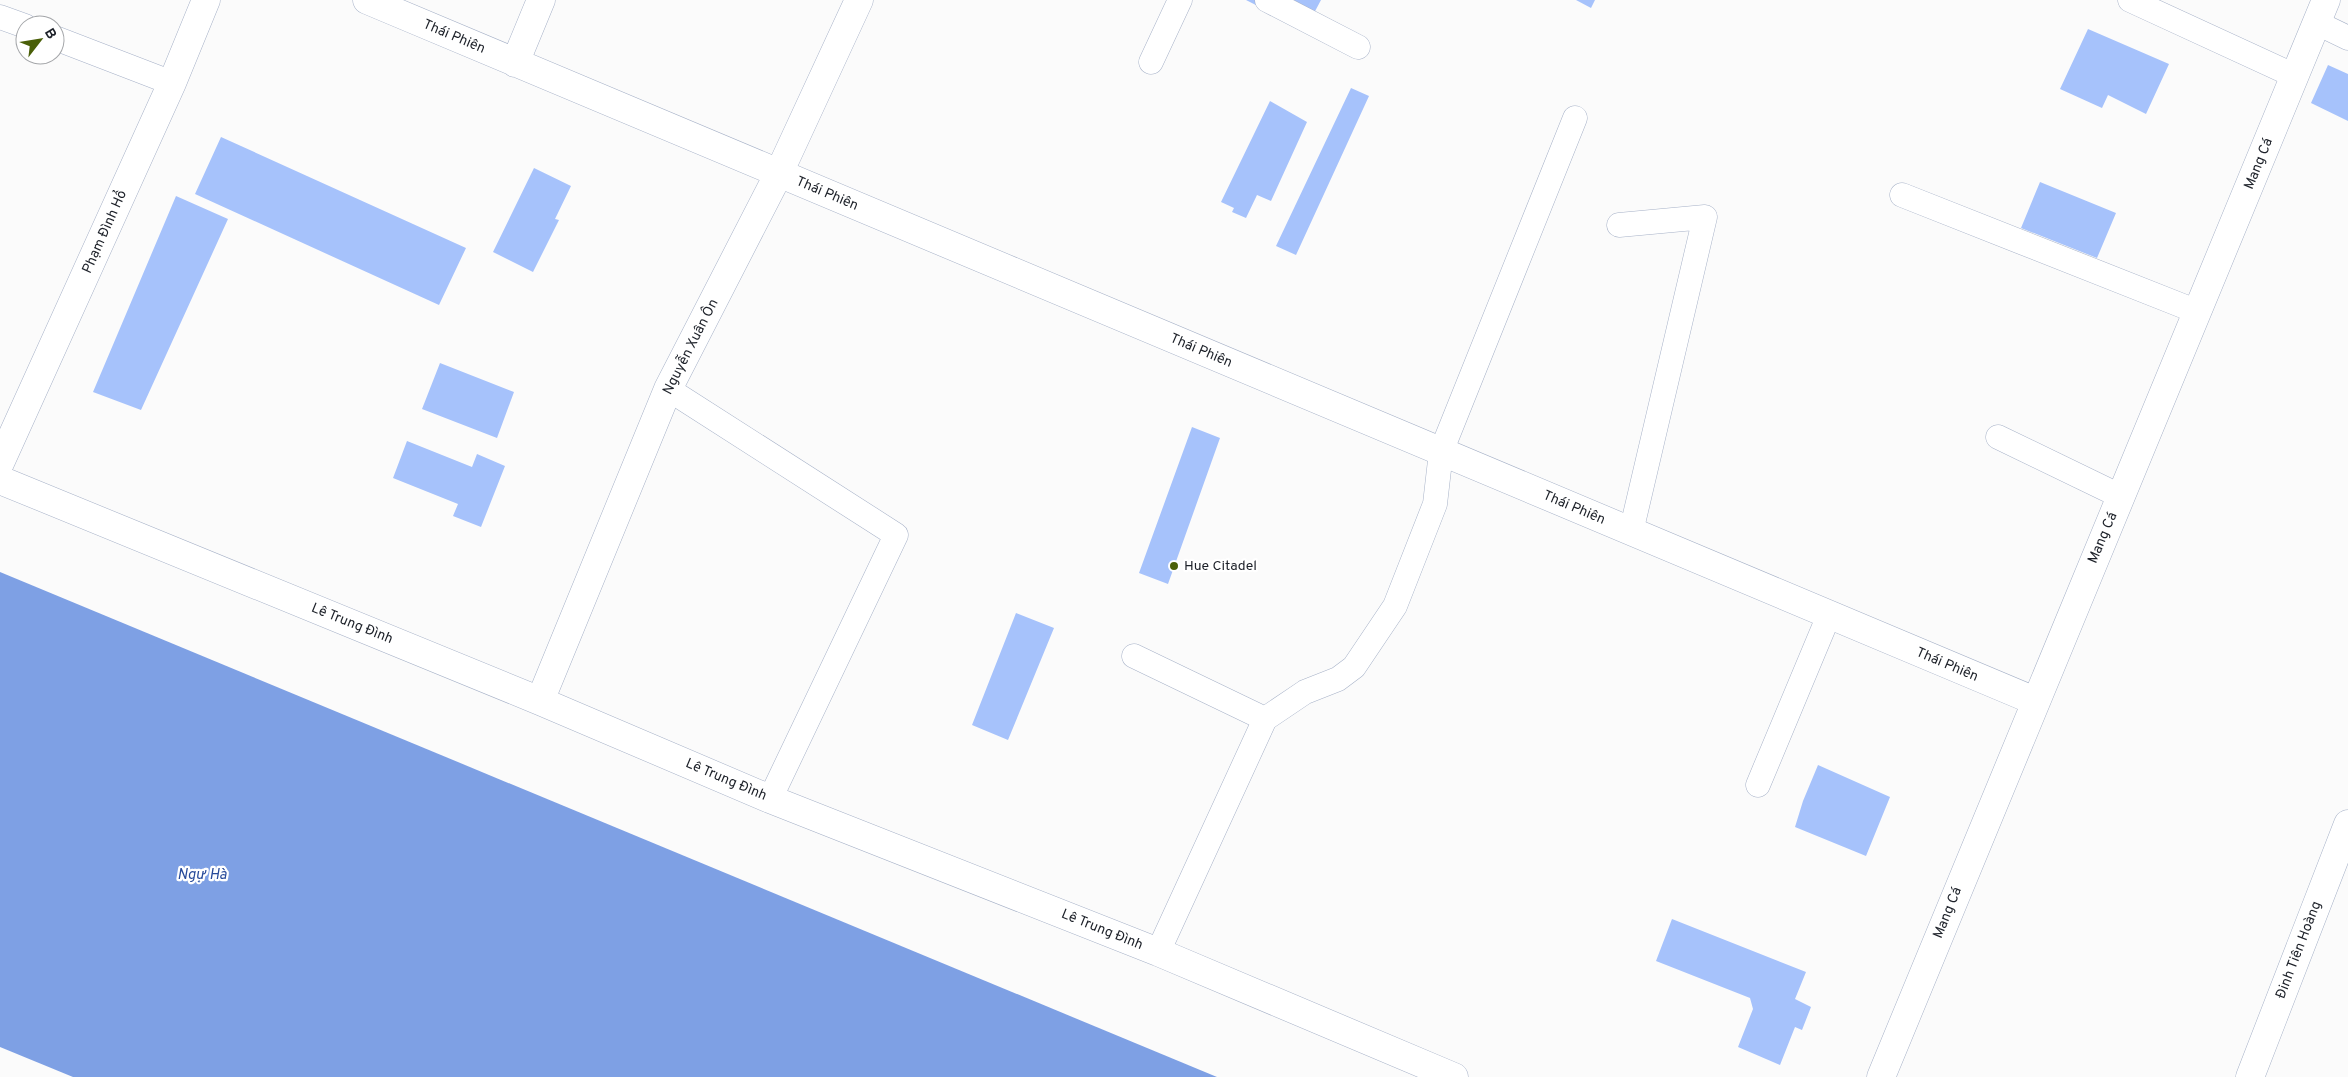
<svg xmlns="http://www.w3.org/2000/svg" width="2348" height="1077" viewBox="0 0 2348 1077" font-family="Overpass,sans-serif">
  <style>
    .water { fill: #7ea0e4 }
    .building { fill: #a6c2fb }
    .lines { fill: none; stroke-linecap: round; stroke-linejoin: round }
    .service-casing { stroke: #a7b2c8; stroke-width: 25 }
    .minor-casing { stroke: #a7b2c8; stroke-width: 29 }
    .secondary-casing { stroke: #a7b2c8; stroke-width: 29 }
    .service { stroke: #fff; stroke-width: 24 }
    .minor { stroke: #fff; stroke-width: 28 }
    .secondary { stroke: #fff; stroke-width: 28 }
    .poi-dot { fill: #4a5f08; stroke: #fff; stroke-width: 2 }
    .labels { text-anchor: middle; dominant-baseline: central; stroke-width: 4.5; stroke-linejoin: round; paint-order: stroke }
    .street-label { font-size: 14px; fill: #1c2028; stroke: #fff }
    .poi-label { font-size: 14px; fill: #1c2028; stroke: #fff; text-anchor: start }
    .water-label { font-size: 15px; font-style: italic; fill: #274a9a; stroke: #fff }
  </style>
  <rect width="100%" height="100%" fill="#fbfbfb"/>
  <!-- water -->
  <path class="water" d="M0,572L1217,1077H73L0,1047Z"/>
  <!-- building -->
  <path class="building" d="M1246,0H1321L1305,30Z
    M1576,0H1595L1591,8Z
    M2088,29L2169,64L2146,114L2108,95L2102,108L2060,89Z
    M2328,65L2348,74V121L2311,103Z
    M1351,88L1369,96L1296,255L1276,246Z
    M1270,101L1307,122L1271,201L1257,195L1246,218L1232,212L1234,208L1221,202Z
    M221,137L466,248L439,305L195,194Z
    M534,168L571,186L555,219L559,220L533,272L493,252Z
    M2040,182L2116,213L2097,258L2021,228Z
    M176,196L228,219L141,410L93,392Z
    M440,363L514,392L497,438L422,409Z
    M1192,427L1220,438L1168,584L1139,573Z
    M407,441L472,467L477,454L505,466L481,527L453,516L458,504L393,478Z
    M1016,613L1054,628L1008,740L972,725Z
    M1818,765L1890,797L1866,856L1795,827L1803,801Z
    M1672,919L1806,972L1795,999L1811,1007L1802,1030L1795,1027L1780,1065L1738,1047L1753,1009L1750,998L1656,961Z"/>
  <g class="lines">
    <defs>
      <path id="service" d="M1267,0L1358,47
        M2130,0L2295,76
        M0,17L25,26
        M2317,23L2348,38
        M55,38L172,83
        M1151,62L1180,0
        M1902,195L2198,312
        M1619,225L1705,217L1631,532
        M668,389L896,535L770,799
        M1998,437L2120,496
        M1134,656L1265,719
        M1758,785L1829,615
        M1158,952L1265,719L1305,692L1338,679L1354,667L1395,606L1435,504L1441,452L1575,118"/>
      <path id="minor" d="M367,0L2035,701
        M515,63L541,0
        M0,463L172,83L206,0
        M0,480L540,701L770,799L1158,952L1454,1077
        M540,701L668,389L779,173L859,0
        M1881,1077L2326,0"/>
      <path id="secondary" d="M2250,1077L2348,824"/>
    </defs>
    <!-- service casing -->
    <use href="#service" class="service-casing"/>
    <!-- minor casing -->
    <use href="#minor" class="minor-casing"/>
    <!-- secondary casing -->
    <use href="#secondary" class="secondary-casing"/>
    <!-- service -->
    <use href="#service" class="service"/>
    <!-- minor -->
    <use href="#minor" class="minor"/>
    <!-- secondary -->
    <use href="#secondary" class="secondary"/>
  </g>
  <!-- markers -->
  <circle class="poi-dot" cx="1174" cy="566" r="5"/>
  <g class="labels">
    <!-- street labels -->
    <g class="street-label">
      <text transform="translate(454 37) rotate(23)">Thái Phiên</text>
      <text transform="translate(2259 164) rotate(-68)">Mang Cá</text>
      <text transform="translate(827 194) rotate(23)">Thái Phiên</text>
      <text transform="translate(105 232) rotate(-66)">Phạm Đình Hổ</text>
      <text transform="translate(691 347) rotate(-63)">Nguyễn Xuân Ôn</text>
      <text transform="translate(1201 351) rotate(23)">Thái Phiên</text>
      <text transform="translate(1574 508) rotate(23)">Thái Phiên</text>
      <text transform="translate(2103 538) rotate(-67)">Mang Cá</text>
      <text transform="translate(352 624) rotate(22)">Lê Trung Đình</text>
      <text transform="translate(1947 665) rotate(23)">Thái Phiên</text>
      <text transform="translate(726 780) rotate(23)">Lê Trung Đình</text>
      <text transform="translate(1948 913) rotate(-68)">Mang Cá</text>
      <text transform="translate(1102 930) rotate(22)">Lê Trung Đình</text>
      <text transform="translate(2299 950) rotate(-69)">Đinh Tiên Hoàng</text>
    </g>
    <!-- poi labels -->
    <g class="poi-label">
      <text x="1184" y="566">Hue Citadel</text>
    </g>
    <!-- water labels -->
    <g class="water-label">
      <text x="202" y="875">Ngự Hà</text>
    </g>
  </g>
  <!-- north arrow -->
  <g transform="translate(40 40) rotate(59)"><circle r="24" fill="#ffffff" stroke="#a4a6a9"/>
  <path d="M0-4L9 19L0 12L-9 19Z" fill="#4a5f08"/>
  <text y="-8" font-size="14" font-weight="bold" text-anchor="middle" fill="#1c2028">B</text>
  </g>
</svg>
